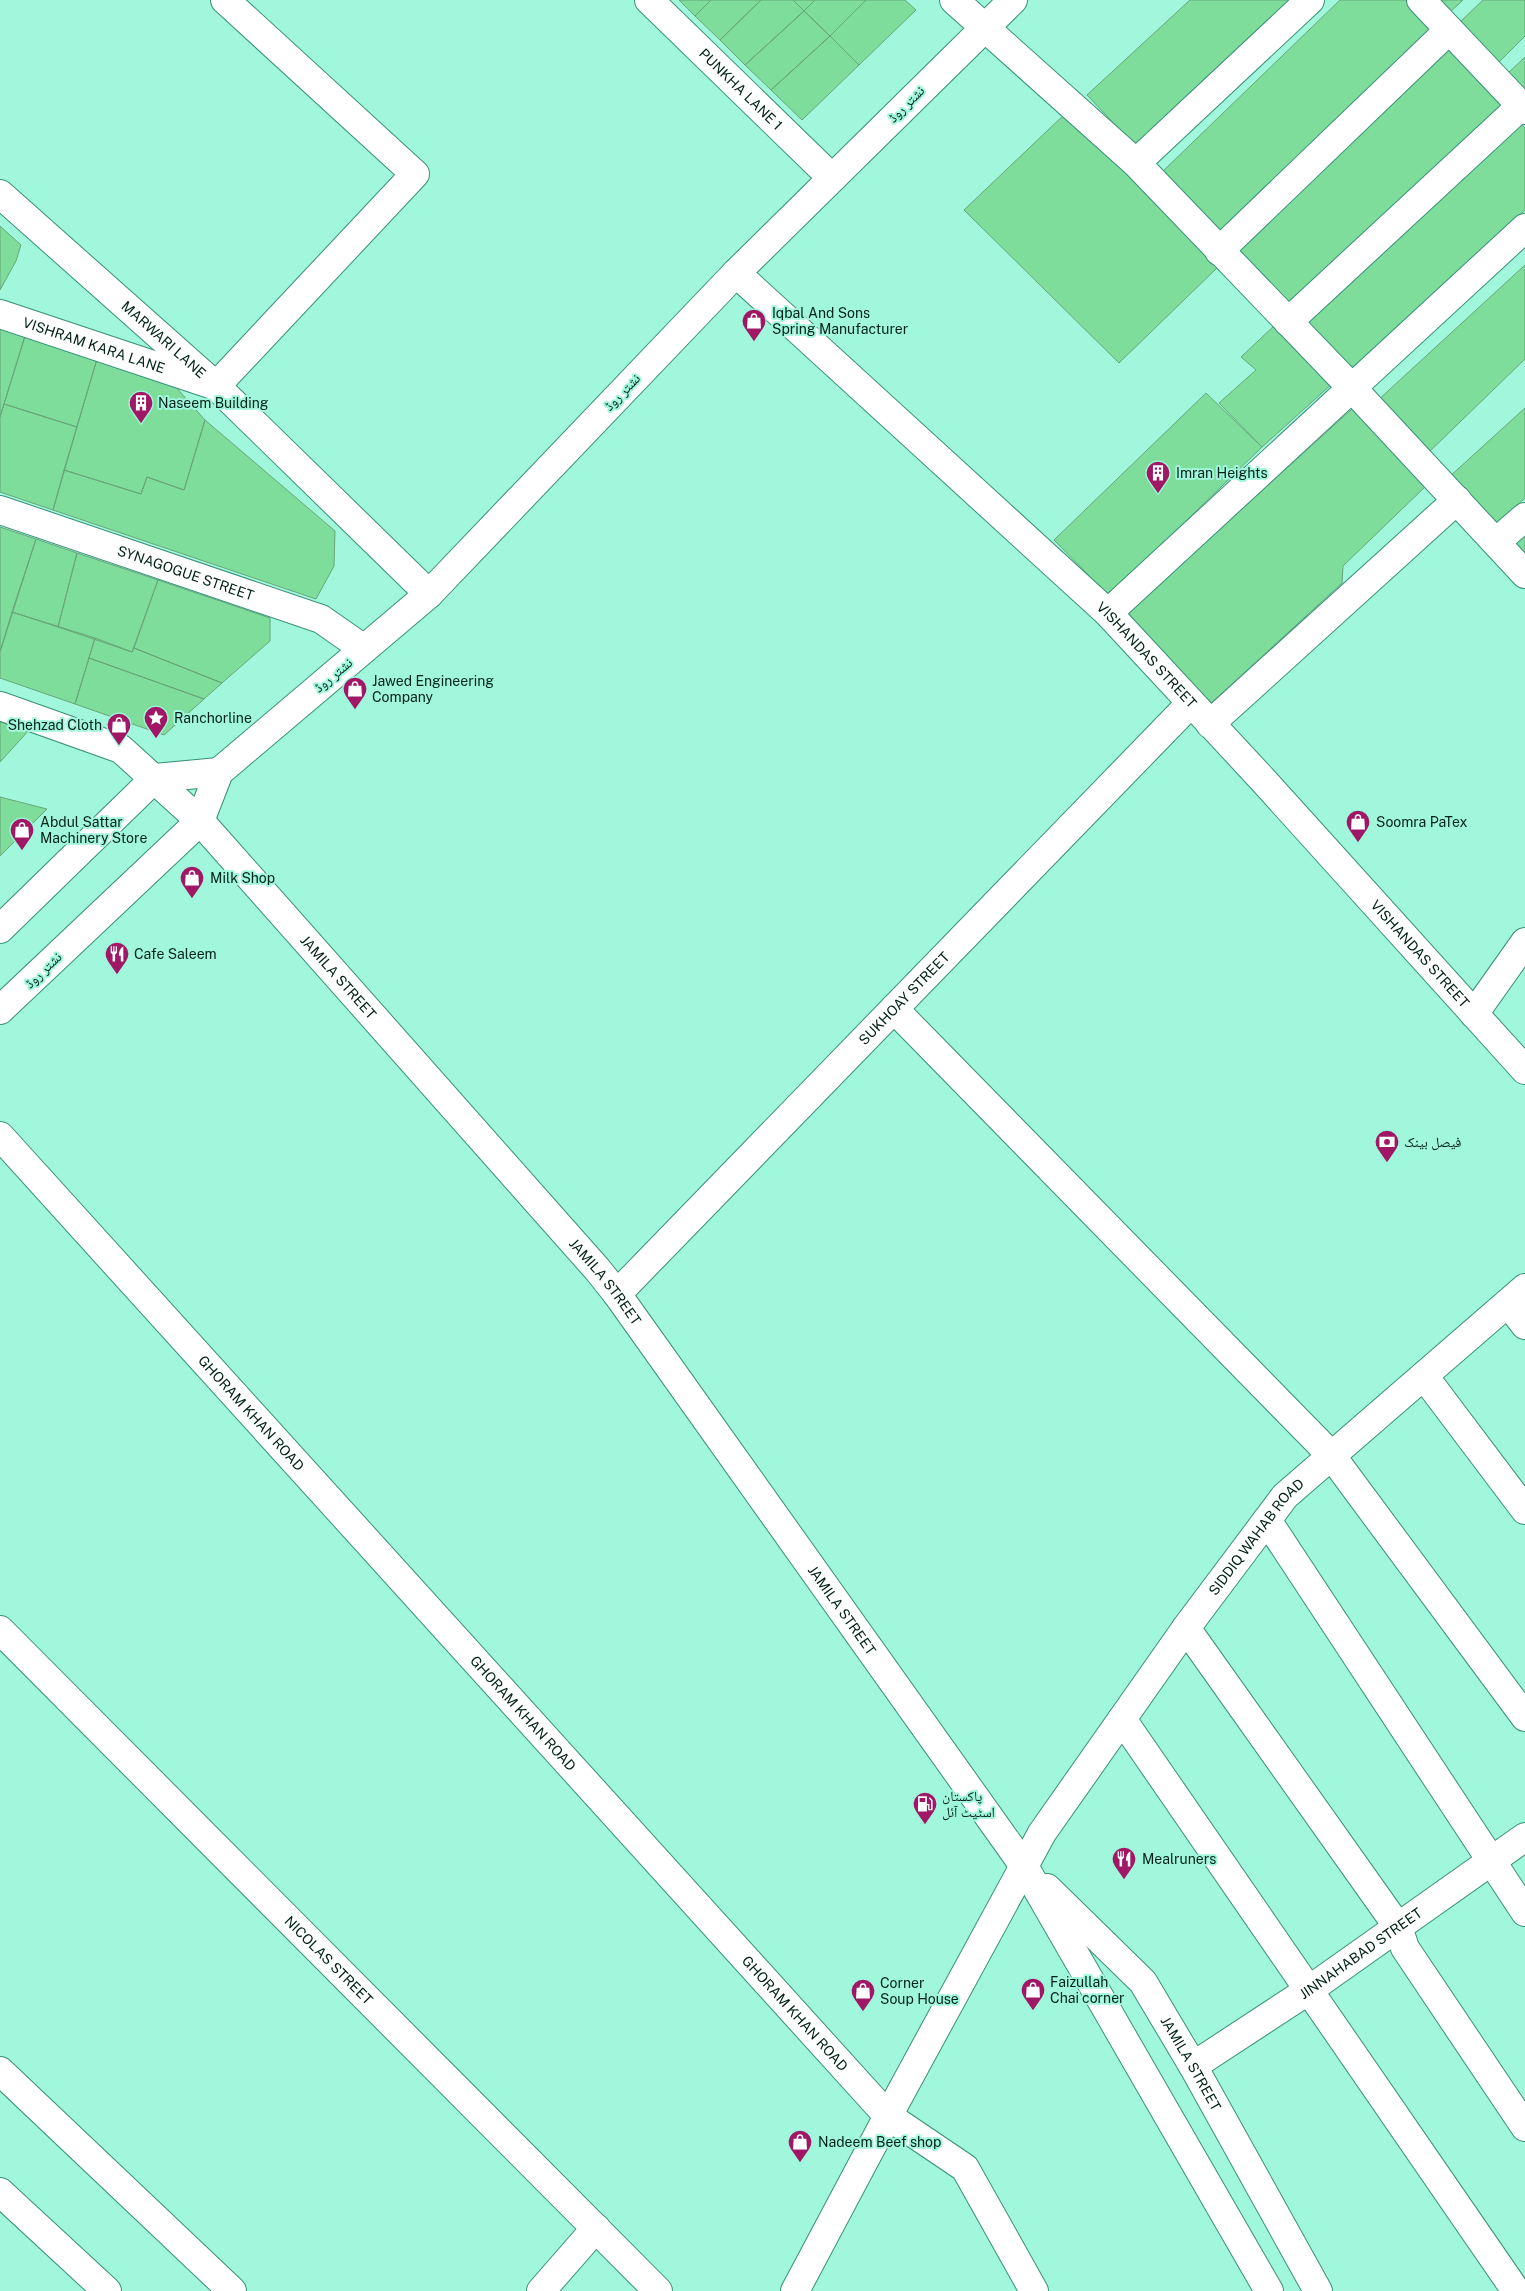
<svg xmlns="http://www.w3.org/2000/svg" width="1525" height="2291" viewBox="0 0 1525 2291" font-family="'Public Sans','Noto Naskh Arabic',sans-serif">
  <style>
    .building { fill: #7edd9b; stroke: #68a67a }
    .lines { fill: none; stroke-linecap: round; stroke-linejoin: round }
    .minor-casing { stroke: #389078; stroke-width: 30 }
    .major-casing { stroke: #389078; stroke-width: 30 }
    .minor { stroke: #fff; stroke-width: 28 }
    .major { stroke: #fff; stroke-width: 28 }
    .labels { text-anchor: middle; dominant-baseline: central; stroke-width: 4; stroke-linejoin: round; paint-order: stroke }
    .street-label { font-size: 14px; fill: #002118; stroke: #a1f7dc }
    .poi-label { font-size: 14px; fill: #002118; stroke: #a1f7dc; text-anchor: start }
  </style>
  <rect width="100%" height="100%" fill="#a1f7dc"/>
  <!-- building -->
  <path class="building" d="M679,0H711L695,16Z
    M711,0H761L720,40L695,16Z
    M761,0H793L804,11L745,65L720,40Z
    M793,0H815L804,11Z
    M815,0H866L830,36L804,11Z
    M866,0H905L916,10L859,65L830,36Z
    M1190,0H1292L1137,148L1087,95Z
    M1340,0H1406L1434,30L1220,236L1161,173Z
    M1437,0H1463L1449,13Z
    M1483,0H1525V36L1497,64L1459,23Z
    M804,11L830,36L771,90L745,65Z
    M830,36L859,65L802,120L771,90Z
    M1445,42L1506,107L1288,308L1233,249Z
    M1525,57V93L1507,74Z
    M1068,111L1218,267L1119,363L964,210Z
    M1518,120L1525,128V210L1349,373L1303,324Z
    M0,226L21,245L16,261L0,290Z
    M1525,265V359L1426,455L1376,402Z
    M1276,324L1333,383L1262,447L1219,403L1256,370L1241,357Z
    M0,328L25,336L0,417Z
    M25,336L97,359L77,427L4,404Z
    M97,359L174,385L205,420L184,490L147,477L141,494L64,470Z
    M1206,393L1262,447L1109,596L1054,540Z
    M4,404L77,427L53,510L0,492V417Z
    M1525,408V498L1494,527L1448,478Z
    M1352,409L1426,486L1343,566L1342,583L1209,705L1126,614Z
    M205,420L335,531L334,566L316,599L53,510L64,470L141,494L147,477L184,490Z
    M0,527L36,539L0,652Z
    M1525,534V556L1514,543Z
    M36,539L77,553L58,627L12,612Z
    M77,553L158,580L132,652L58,627Z
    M158,580L270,618V641L222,683L134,648Z
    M12,612L95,638L75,704L0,678V652Z
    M95,638L132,652L134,648L222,683L204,699L89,658Z
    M89,658L204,699L164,735L75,704Z
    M0,718L31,728L0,762Z
    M0,797L47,809L0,856Z"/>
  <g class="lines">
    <defs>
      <g id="minor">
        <path id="s1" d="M649,0L832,178"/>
        <path d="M954,0L1136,163L1352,388L1525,574"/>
        <path d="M1421,0L1525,110"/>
        <path d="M1136,163L1310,0"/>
        <path id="s2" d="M0,194L216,386L429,594"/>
        <path d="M1219,251L1449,30"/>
        <path id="s3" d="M736,273L1108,613L1263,780L1525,1070"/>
        <path id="s4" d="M0,314L216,386L415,174L225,0"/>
        <path d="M1288,322L1521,106"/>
        <path id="s5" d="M0,510L321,619L364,649"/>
        <path d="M1496,542L1525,517"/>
        <path d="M1108,613L1525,228"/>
        <path d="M1210,724L1457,500"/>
        <path d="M894,1009L1331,1455L1525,1717"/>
        <path d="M1474,1014L1525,942"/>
        <path id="s6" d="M0,1136L888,2116L965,2168L1034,2291"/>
        <path id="s7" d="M617,1294L1191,703"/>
        <path d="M1508,1303L1525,1325"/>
        <path d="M1424,1376L1525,1510"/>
        <path d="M1267,1520L1525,1912"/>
        <path d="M1186,1628L1398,1927L1405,1948L1525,2127"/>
        <path id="s8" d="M0,1630L658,2291"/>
        <path d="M1122,1719L1516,2291"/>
        <path id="s9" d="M1193,2066L1309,1990L1525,1837"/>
        <path d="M0,2071L232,2291"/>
        <path d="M0,2192L107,2291"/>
        <path d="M541,2291L596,2228"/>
      </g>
      <g id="major">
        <path id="s10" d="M0,706L121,749L200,821L597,1269L617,1294L1024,1866L1269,2291"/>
        <path d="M0,929L155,778L219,772"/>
        <path d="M0,1010L200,821L219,772L429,594L736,273L1013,0"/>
        <path id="s11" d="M1047,1888L1143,1982L1193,2066L1318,2291"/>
        <path id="s12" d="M795,2291L888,2116L1042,1833L1186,1628L1285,1496L1525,1288"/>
      </g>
    </defs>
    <!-- minor casing -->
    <use href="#minor" class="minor-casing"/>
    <!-- major casing -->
    <use href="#major" class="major-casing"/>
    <!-- minor -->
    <use href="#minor" class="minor"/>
    <!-- major -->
    <use href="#major" class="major"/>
  </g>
  <!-- icons -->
  <defs>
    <symbol id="shop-pin" viewBox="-11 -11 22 30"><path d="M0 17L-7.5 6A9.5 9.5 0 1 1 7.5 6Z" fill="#9f1765" stroke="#a1f7dc"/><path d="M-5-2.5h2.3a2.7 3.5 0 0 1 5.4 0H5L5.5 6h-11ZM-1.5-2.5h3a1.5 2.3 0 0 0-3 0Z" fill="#fff"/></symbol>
    <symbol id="building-pin" viewBox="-11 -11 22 30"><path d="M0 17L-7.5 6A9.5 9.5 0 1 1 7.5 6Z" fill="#9f1765" stroke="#a1f7dc"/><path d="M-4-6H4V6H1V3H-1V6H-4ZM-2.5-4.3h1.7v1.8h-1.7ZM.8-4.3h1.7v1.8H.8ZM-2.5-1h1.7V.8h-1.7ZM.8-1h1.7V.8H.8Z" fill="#fff"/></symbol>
    <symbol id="sight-pin" viewBox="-11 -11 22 30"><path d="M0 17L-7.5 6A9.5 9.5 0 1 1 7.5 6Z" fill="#9f1765" stroke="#a1f7dc"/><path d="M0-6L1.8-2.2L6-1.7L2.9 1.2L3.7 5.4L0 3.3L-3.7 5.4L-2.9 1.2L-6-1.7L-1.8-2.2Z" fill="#fff"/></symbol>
    <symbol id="restaurant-pin" viewBox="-11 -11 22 30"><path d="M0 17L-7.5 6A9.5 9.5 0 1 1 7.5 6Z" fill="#9f1765" stroke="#a1f7dc"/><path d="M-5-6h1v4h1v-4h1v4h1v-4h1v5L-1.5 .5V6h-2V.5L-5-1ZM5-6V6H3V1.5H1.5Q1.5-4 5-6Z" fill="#fff"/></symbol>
    <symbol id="bank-pin" viewBox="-11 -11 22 30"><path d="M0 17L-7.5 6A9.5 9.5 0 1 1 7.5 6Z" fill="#9f1765" stroke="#a1f7dc"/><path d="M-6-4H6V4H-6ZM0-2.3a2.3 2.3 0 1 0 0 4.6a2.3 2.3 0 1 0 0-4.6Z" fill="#fff"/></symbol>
    <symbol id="fuel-pin" viewBox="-11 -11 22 30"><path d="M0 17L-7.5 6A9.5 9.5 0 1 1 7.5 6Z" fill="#9f1765" stroke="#a1f7dc"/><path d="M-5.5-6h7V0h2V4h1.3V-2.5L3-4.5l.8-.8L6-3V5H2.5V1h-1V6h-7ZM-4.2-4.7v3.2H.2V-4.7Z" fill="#fff"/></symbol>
  </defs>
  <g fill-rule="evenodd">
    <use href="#shop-pin" x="740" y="307" width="28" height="38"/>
    <use href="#building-pin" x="127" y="389" width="28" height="38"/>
    <use href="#building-pin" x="1144" y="459" width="28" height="38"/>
    <use href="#shop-pin" x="341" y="675" width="28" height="38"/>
    <use href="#sight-pin" x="142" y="704" width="28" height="38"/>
    <use href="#shop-pin" x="105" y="711" width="28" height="38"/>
    <use href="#shop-pin" x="1344" y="808" width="28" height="38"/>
    <use href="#shop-pin" x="8" y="816" width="28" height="38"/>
    <use href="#shop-pin" x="178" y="864" width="28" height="38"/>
    <use href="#restaurant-pin" x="103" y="940" width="28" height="38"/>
    <use href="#bank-pin" x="1373" y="1128" width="28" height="38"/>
    <use href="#fuel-pin" x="911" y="1790" width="28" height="38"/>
    <use href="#restaurant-pin" x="1110" y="1845" width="28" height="38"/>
    <use href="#shop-pin" x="1019" y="1976" width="28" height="38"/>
    <use href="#shop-pin" x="849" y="1977" width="28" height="38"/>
    <use href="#shop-pin" x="786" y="2128" width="28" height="38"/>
  </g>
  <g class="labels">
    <!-- street labels -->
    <g class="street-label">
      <text stroke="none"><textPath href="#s1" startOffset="128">PUNKHA LANE 1</textPath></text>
      <text transform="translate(906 104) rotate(-45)">نشتر روڈ</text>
      <text stroke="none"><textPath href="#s2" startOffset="219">MARWARI LANE</textPath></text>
      <text stroke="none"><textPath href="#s4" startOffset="99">VISHRAM KARA LANE</textPath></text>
      <text transform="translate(622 392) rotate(-46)">نشتر روڈ</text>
      <text stroke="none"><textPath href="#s5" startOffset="196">SYNAGOGUE STREET</textPath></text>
      <text stroke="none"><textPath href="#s3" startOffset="561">VISHANDAS STREET</textPath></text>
      <text transform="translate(333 675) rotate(-40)">نشتر روڈ</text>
      <text stroke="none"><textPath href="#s3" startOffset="966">VISHANDAS STREET</textPath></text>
      <text transform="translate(43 970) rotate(-44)">نشتر روڈ</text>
      <text stroke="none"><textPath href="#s10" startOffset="444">JAMILA STREET</textPath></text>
      <text stroke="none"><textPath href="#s7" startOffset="412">SUKHOAY STREET</textPath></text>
      <text stroke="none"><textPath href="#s10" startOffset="849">JAMILA STREET</textPath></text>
      <text stroke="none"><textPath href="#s6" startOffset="374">GHORAM KHAN ROAD</textPath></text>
      <text stroke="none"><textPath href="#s12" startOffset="886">SIDDIQ WAHAB ROAD</textPath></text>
      <text stroke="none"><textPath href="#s10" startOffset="1254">JAMILA STREET</textPath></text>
      <text stroke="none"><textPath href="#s6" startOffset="779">GHORAM KHAN ROAD</textPath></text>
      <text stroke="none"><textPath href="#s9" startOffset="202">JINNAHABAD STREET</textPath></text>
      <text stroke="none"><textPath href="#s8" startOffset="466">NICOLAS STREET</textPath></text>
      <text stroke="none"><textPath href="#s6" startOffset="1184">GHORAM KHAN ROAD</textPath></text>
      <text stroke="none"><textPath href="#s11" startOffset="229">JAMILA STREET</textPath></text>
    </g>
    <!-- poi labels -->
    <g class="poi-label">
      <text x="772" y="313">Iqbal And Sons<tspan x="772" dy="16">Spring Manufacturer</tspan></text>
      <text x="158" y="403">Naseem Building</text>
      <text x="1176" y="473">Imran Heights</text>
      <text x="372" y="681">Jawed Engineering<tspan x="372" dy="16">Company</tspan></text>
      <text x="174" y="718">Ranchorline</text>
      <text x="102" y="725" text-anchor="end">Shehzad Cloth</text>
      <text x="40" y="822">Abdul Sattar<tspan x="40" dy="16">Machinery Store</tspan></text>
      <text x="1376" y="822">Soomra PaTex</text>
      <text x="210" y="878">Milk Shop</text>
      <text x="134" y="954">Cafe Saleem</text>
      <text x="1404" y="1142">فیصل بینک</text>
      <text x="942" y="1796">پاکستان<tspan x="942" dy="16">اسٹیٹ آئل</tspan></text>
      <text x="1142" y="1859">Mealruners</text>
      <text x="1050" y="1982">Faizullah<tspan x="1050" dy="16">Chai corner</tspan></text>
      <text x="880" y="1983">Corner<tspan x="880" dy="16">Soup House</tspan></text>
      <text x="818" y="2142">Nadeem Beef shop</text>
    </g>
  </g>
</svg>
